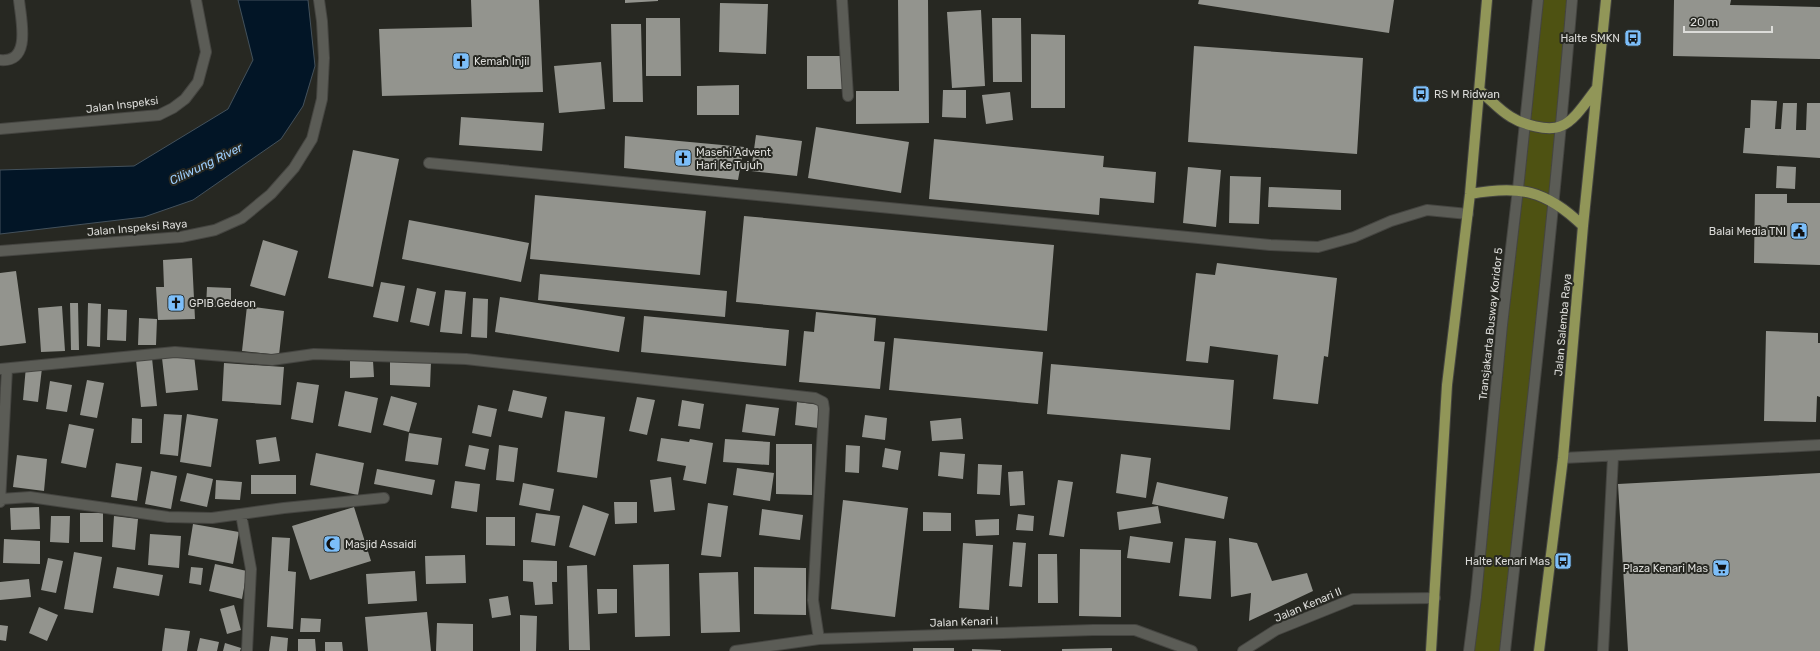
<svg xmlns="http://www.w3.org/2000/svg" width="1820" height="651" viewBox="0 0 1820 651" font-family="Rubik,sans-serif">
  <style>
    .green { fill: #4e5212 }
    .water { fill: #021526; stroke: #43515c }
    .building { fill: #93948e }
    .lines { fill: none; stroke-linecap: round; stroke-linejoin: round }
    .minor-casing { stroke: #454541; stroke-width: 12 }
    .major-casing { stroke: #454541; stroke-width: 12 }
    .minor { stroke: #5b5c56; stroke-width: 10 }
    .major { stroke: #919658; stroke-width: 10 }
    .labels { text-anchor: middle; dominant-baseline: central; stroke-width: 4; stroke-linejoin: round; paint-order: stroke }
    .poi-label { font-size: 11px; fill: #dcdcd9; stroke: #272822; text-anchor: start }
    .street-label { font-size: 11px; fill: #dcdcd9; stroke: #272822 }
    .water-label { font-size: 12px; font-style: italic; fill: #9ecffd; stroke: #272822 }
  </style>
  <rect width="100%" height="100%" fill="#272822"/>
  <!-- green -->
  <path class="green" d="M1538,0H1572L1505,651H1469Z"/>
  <!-- water -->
  <path class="water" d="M238,0H308L315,66L303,106L281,139L193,200L144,217L0,234V170L134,166L228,109L253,60Z"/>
  <!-- building -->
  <path class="building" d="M471,0H539L543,92L382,96L379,29L472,27Z
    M625,0H658V1L625,3Z
    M898,0H928L929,123L856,124V91H899Z
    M1199,0H1394L1389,33L1198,4Z
    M1674,0H1731L1730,5L1820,7V59L1673,56Z
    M720,3L768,4L766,54L719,52Z
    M981,10L985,86L952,88L947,12Z
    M646,18H680L681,76H646Z
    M992,18H1021L1022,82H993Z
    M611,24H641L643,102H613Z
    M1031,34L1065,35V108H1031Z
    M1194,46L1363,58L1357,154L1188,142Z
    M807,56H844V89H807Z
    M601,62L605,109L559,113L554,66Z
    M739,85V115H697V86Z
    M943,90H966V118L942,117Z
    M1010,92L1013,120L986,124L982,95Z
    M1751,100L1777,101L1775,129H1781L1783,103H1797L1796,130H1806L1807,103H1820V158L1743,153L1745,128H1750Z
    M461,117L544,123L542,151L459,145Z
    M816,127L909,142L901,193L808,178Z
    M756,135L802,141L797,176L751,171Z
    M625,136L744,147L738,180L624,168Z
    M934,139L1104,156L1103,167L1156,172L1154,203L1100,198L1099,215L929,199Z
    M353,150L399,159L373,287L328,278Z
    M1777,166L1796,167L1795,189L1776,188Z
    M1188,167L1221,170L1216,227L1183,223Z
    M1230,176L1261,177L1259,224L1229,223Z
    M1269,187L1341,190V210L1268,207Z
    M1755,194H1787V203H1820V265L1754,263Z
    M535,195L706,211L700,275L530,259Z
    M744,216L1054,245L1047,331L736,302Z
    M409,220L529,243L521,282L402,259Z
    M263,240L298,251L285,296L250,286Z
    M192,258L195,319L158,320L156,287H164L163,260Z
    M1217,263L1337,278L1328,357L1324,356L1318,404L1273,399L1278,355L1210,346L1208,363L1186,361L1196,273L1215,275Z
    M16,271L26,343L0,346V273Z
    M540,274L727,291L725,317L538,300Z
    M381,282L405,286L398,322L373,317Z
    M207,287L231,288V307H206Z
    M417,288L436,292L429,326L410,322Z
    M445,290L466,292L462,334L440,332Z
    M500,297L625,317L619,352L495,332Z
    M473,298L488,299L487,338L471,337Z
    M70,303H78L79,350H71Z
    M88,303L101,304L100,347L87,346Z
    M62,306L65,351L41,352L38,308Z
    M247,306L284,311L279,355L242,351Z
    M108,309L127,310L126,341L107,340Z
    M816,312L876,318L874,341L885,342L880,389L799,382L804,331L814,332Z
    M644,316L789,330L786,366L641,352Z
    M139,318L157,319L156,345H138Z
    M1766,331L1818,333V343H1820V397L1817,396L1816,422L1764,421Z
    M894,338L1043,352L1038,404L889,390Z
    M194,355L198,390L166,393L162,358Z
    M152,358L157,406L141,407L136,360Z
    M350,361H373L374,377L350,378Z
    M390,361L431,362L430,387L390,385Z
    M224,363L284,367L281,405L222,401Z
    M1051,364L1234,380L1230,430L1047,414Z
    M26,366L42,368L38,402L23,400Z
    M87,380L104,383L97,418L80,415Z
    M50,381L72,385L67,412L46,409Z
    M297,382L319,385L313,423L291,419Z
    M513,390L547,397L542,418L508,411Z
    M345,391L378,398L371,433L338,426Z
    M391,396L417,403L409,432L383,425Z
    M637,397L655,400L647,435L629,431Z
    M682,400L704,404L700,429L678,426Z
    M797,402L820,405L818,428L795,425Z
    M746,404L779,408L775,436L742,432Z
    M478,405L497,409L491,437L472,433Z
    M565,411L605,417L597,478L557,472Z
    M164,414L182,415L178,456L160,454Z
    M187,414L218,419L211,467L180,462Z
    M865,415L887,418L885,440L862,437Z
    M132,418L142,419V443H131Z
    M961,418L963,439L932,441L930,421Z
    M69,424L94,429L86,468L61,463Z
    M409,433L442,438L438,465L405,461Z
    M276,437L280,461L259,464L256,440Z
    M661,438L689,442L690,439L713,443L706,484L683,480L686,466L657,461Z
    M725,439L770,442L769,465L723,462Z
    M776,444H812V495L776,494Z
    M469,445L489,449L485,470L465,466Z
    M499,445L518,448L514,482L496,480Z
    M846,445L860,446L859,473L845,472Z
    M885,448L901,451L898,470L882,467Z
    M940,452L965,454L963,479L938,476Z
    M316,453L364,463L358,495L310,485Z
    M1121,454L1151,458L1146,498L1116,493Z
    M17,455L47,459L44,491L13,487Z
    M116,463L142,467L137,501L111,497Z
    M978,464L1002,465L1000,495L977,494Z
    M737,468L774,473L770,501L733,495Z
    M377,469L435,480L432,495L374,484Z
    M151,471L177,476L171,509L145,504Z
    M1023,471L1025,505L1010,506L1008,472Z
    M187,473L213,479L207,507L180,501Z
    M1820,473V651H1628L1618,484Z
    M251,475H296V494H251Z
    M671,477L675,510L654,512L650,480Z
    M216,480L242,482L240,500L215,499Z
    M1058,480L1073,482L1064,537L1049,535Z
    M455,481L480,484L477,512L451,508Z
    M1157,482L1228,497L1224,519L1152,504Z
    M523,483L554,489L550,511L519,505Z
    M843,500L908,508L895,617L831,609Z
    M614,502H637V523L615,524Z
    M708,503L728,506L721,557L701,555Z
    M583,505L609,514L595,556L569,547Z
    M1158,506L1161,523L1119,530L1117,512Z
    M39,507L40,529L11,530L10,508Z
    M354,507L371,561L310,580L292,526Z
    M762,509L803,515L800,540L759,535Z
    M923,512L951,513V531H923Z
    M80,513H103V542H80Z
    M536,513L560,516L555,546L531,542Z
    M1018,514L1034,516L1033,531L1016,530Z
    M51,516H70L69,543L50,542Z
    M114,516L138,519L135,550L112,547Z
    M486,517H515V546L486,545Z
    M999,519V535L976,536L975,520Z
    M193,524L239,532L233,564L188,555Z
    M150,534L181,536L179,568L148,565Z
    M1130,536L1173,542L1170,563L1127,558Z
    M272,537L290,538L288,571L296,572L293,629L267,627Z
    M1185,538L1216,541L1211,599L1179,596Z
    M1229,538L1257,543L1272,581L1307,573L1313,591L1249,621L1251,593L1231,597Z
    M4,539L40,541V564L3,563Z
    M1013,542L1026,543L1022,587L1009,586Z
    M963,543L993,545L989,610L959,608Z
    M1080,549L1121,550V617L1079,616Z
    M74,552L102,557L93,613L64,609Z
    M1038,554H1057L1058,603H1038Z
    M465,555L466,583L426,584L425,556Z
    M48,558L63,561L56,593L41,590Z
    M523,560L557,561V582H552L553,604L535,605L533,582L523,581Z
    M215,564L247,571L242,599L209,591Z
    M669,564L670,636L635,637L633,565Z
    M587,565L590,650H569L567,566Z
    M117,567L163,575L159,596L113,588Z
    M191,567L203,568L201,585L189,583Z
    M754,567L806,568V615L754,614Z
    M415,571L417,601L368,604L366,574Z
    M738,572L740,632L701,633L699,573Z
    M29,579L31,597L0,600V582Z
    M597,589H617V613L598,614Z
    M508,596L511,615L492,618L489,599Z
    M234,605L241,630L227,634L220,609Z
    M39,607L58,615L47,641L29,633Z
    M427,612L431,651H368L365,617Z
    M520,615L537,616L536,651H520Z
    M301,618L321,619L320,632H300Z
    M437,623L473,624V651H436Z
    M0,625L8,626L6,641L0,640Z
    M165,628L190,631L187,651H162Z
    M271,636L288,638L287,651H269Z
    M200,638L219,642L217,651H197Z
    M298,639H315L316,651H298Z
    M325,642H342L343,651H325Z
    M225,643L241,648L240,651H223Z
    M913,648H954V651H913Z
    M1112,648V651H1062V649Z
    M972,649L1001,650V651H972Z"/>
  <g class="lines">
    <defs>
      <path id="minor" d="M842,0L848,96
        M0,60C32,63 21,20 19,0
        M0,129L159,115L173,108L185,99L198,82L206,52L196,0
        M429,163L1270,245L1318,247L1354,237L1391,221L1427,210L1468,214
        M0,251L181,237L215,230L242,218L271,194L294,168L312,139L322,99L324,58L322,21L319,0
        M0,369L175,352L272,360L314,354L466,359L815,398L823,402L824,409L813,600L819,639
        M1563,458L1820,445
        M1,499L30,497L168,517L212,518L284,508L384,498
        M0,502L7,369
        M241,514L251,569L247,651
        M735,651L819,639L1093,630H1135L1192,651
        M1243,651L1276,630L1353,599L1435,598
        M1469,651L1476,597L1502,325L1518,189L1538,0
        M1505,651C1529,434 1554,217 1572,0
        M1603,651L1613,457"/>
      <path id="major" d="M1480,91C1490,99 1499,110 1511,117C1522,124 1548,132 1561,126C1575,121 1588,99 1597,88
        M1470,194C1520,185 1546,190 1583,226
        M1431,651L1447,385L1470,194L1487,0
        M1539,651L1563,458L1583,226L1606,0"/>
    </defs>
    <!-- minor casing -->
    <use href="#minor" class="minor-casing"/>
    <!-- major casing -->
    <use href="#major" class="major-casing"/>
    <!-- minor -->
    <use href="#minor" class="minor"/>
    <!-- major -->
    <use href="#major" class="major"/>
  </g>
  <!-- icons -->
  <defs>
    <symbol id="bus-square" viewBox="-11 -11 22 22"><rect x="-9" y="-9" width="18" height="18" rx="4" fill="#7cbef9" stroke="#272822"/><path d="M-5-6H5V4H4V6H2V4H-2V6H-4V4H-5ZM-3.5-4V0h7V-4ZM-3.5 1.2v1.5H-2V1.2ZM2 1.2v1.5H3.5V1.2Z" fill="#111"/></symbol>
    <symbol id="church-square" viewBox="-11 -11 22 22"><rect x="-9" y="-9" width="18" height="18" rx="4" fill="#7cbef9" stroke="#272822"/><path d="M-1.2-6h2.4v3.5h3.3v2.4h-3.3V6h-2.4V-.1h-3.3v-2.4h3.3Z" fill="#111"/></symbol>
    <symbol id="civic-square" viewBox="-11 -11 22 22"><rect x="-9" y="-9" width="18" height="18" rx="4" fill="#7cbef9" stroke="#272822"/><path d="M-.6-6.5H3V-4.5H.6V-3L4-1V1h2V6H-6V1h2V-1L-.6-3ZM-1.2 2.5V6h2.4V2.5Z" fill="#111"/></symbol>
    <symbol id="mosque-square" viewBox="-11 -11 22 22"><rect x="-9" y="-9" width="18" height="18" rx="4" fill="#7cbef9" stroke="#272822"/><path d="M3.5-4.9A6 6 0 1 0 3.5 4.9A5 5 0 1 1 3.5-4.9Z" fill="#111"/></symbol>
    <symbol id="supermarket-square" viewBox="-11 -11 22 22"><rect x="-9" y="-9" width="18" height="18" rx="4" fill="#7cbef9" stroke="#272822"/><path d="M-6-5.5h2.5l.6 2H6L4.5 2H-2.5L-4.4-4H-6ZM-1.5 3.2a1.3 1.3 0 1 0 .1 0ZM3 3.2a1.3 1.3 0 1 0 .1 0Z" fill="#111"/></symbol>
  </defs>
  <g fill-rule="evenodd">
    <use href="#bus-square" x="1623" y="28" width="20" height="20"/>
    <use href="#church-square" x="451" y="51" width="20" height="20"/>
    <use href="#bus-square" x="1411" y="84" width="20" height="20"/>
    <use href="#church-square" x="673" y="148" width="20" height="20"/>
    <use href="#civic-square" x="1789" y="221" width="20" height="20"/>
    <use href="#church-square" x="166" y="293" width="20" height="20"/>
    <use href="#mosque-square" x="322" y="534" width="20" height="20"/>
    <use href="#bus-square" x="1553" y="551" width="20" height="20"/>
    <use href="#supermarket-square" x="1711" y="558" width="20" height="20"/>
  </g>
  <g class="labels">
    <!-- poi labels -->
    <g class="poi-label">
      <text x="1620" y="38" text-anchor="end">Halte SMKN</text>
      <text x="474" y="61">Kemah Injil</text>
      <text x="1434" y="94">RS M Ridwan</text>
      <text x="696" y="152">Masehi Advent<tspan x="696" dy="13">Hari Ke Tujuh</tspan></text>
      <text x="1786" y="231" text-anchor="end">Balai Media TNI</text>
      <text x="189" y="303">GPIB Gedeon</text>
      <text x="345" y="544">Masjid Assaidi</text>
      <text x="1550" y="561" text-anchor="end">Halte Kenari Mas</text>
      <text x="1708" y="568" text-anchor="end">Plaza Kenari Mas</text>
    </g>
    <!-- street labels -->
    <g class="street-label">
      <text transform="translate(122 105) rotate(-7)">Jalan Inspeksi</text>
      <text transform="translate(137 228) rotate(-5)">Jalan Inspeksi Raya</text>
      <text transform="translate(1491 324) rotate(-84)">Transjakarta Busway Koridor 5</text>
      <text transform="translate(1563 325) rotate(-85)">Jalan Salemba Raya</text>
      <text transform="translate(1308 605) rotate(-23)">Jalan Kenari II</text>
      <text transform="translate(964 622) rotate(-2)">Jalan Kenari I</text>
    </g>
    <!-- water labels -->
    <g class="water-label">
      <text transform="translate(206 164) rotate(-26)">Ciliwung River</text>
    </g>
  </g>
  <!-- scale -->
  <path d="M1684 26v6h88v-6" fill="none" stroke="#dcdcd9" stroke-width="2"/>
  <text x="1690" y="26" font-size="12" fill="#dcdcd9" stroke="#272822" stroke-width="3" paint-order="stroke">20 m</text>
</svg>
